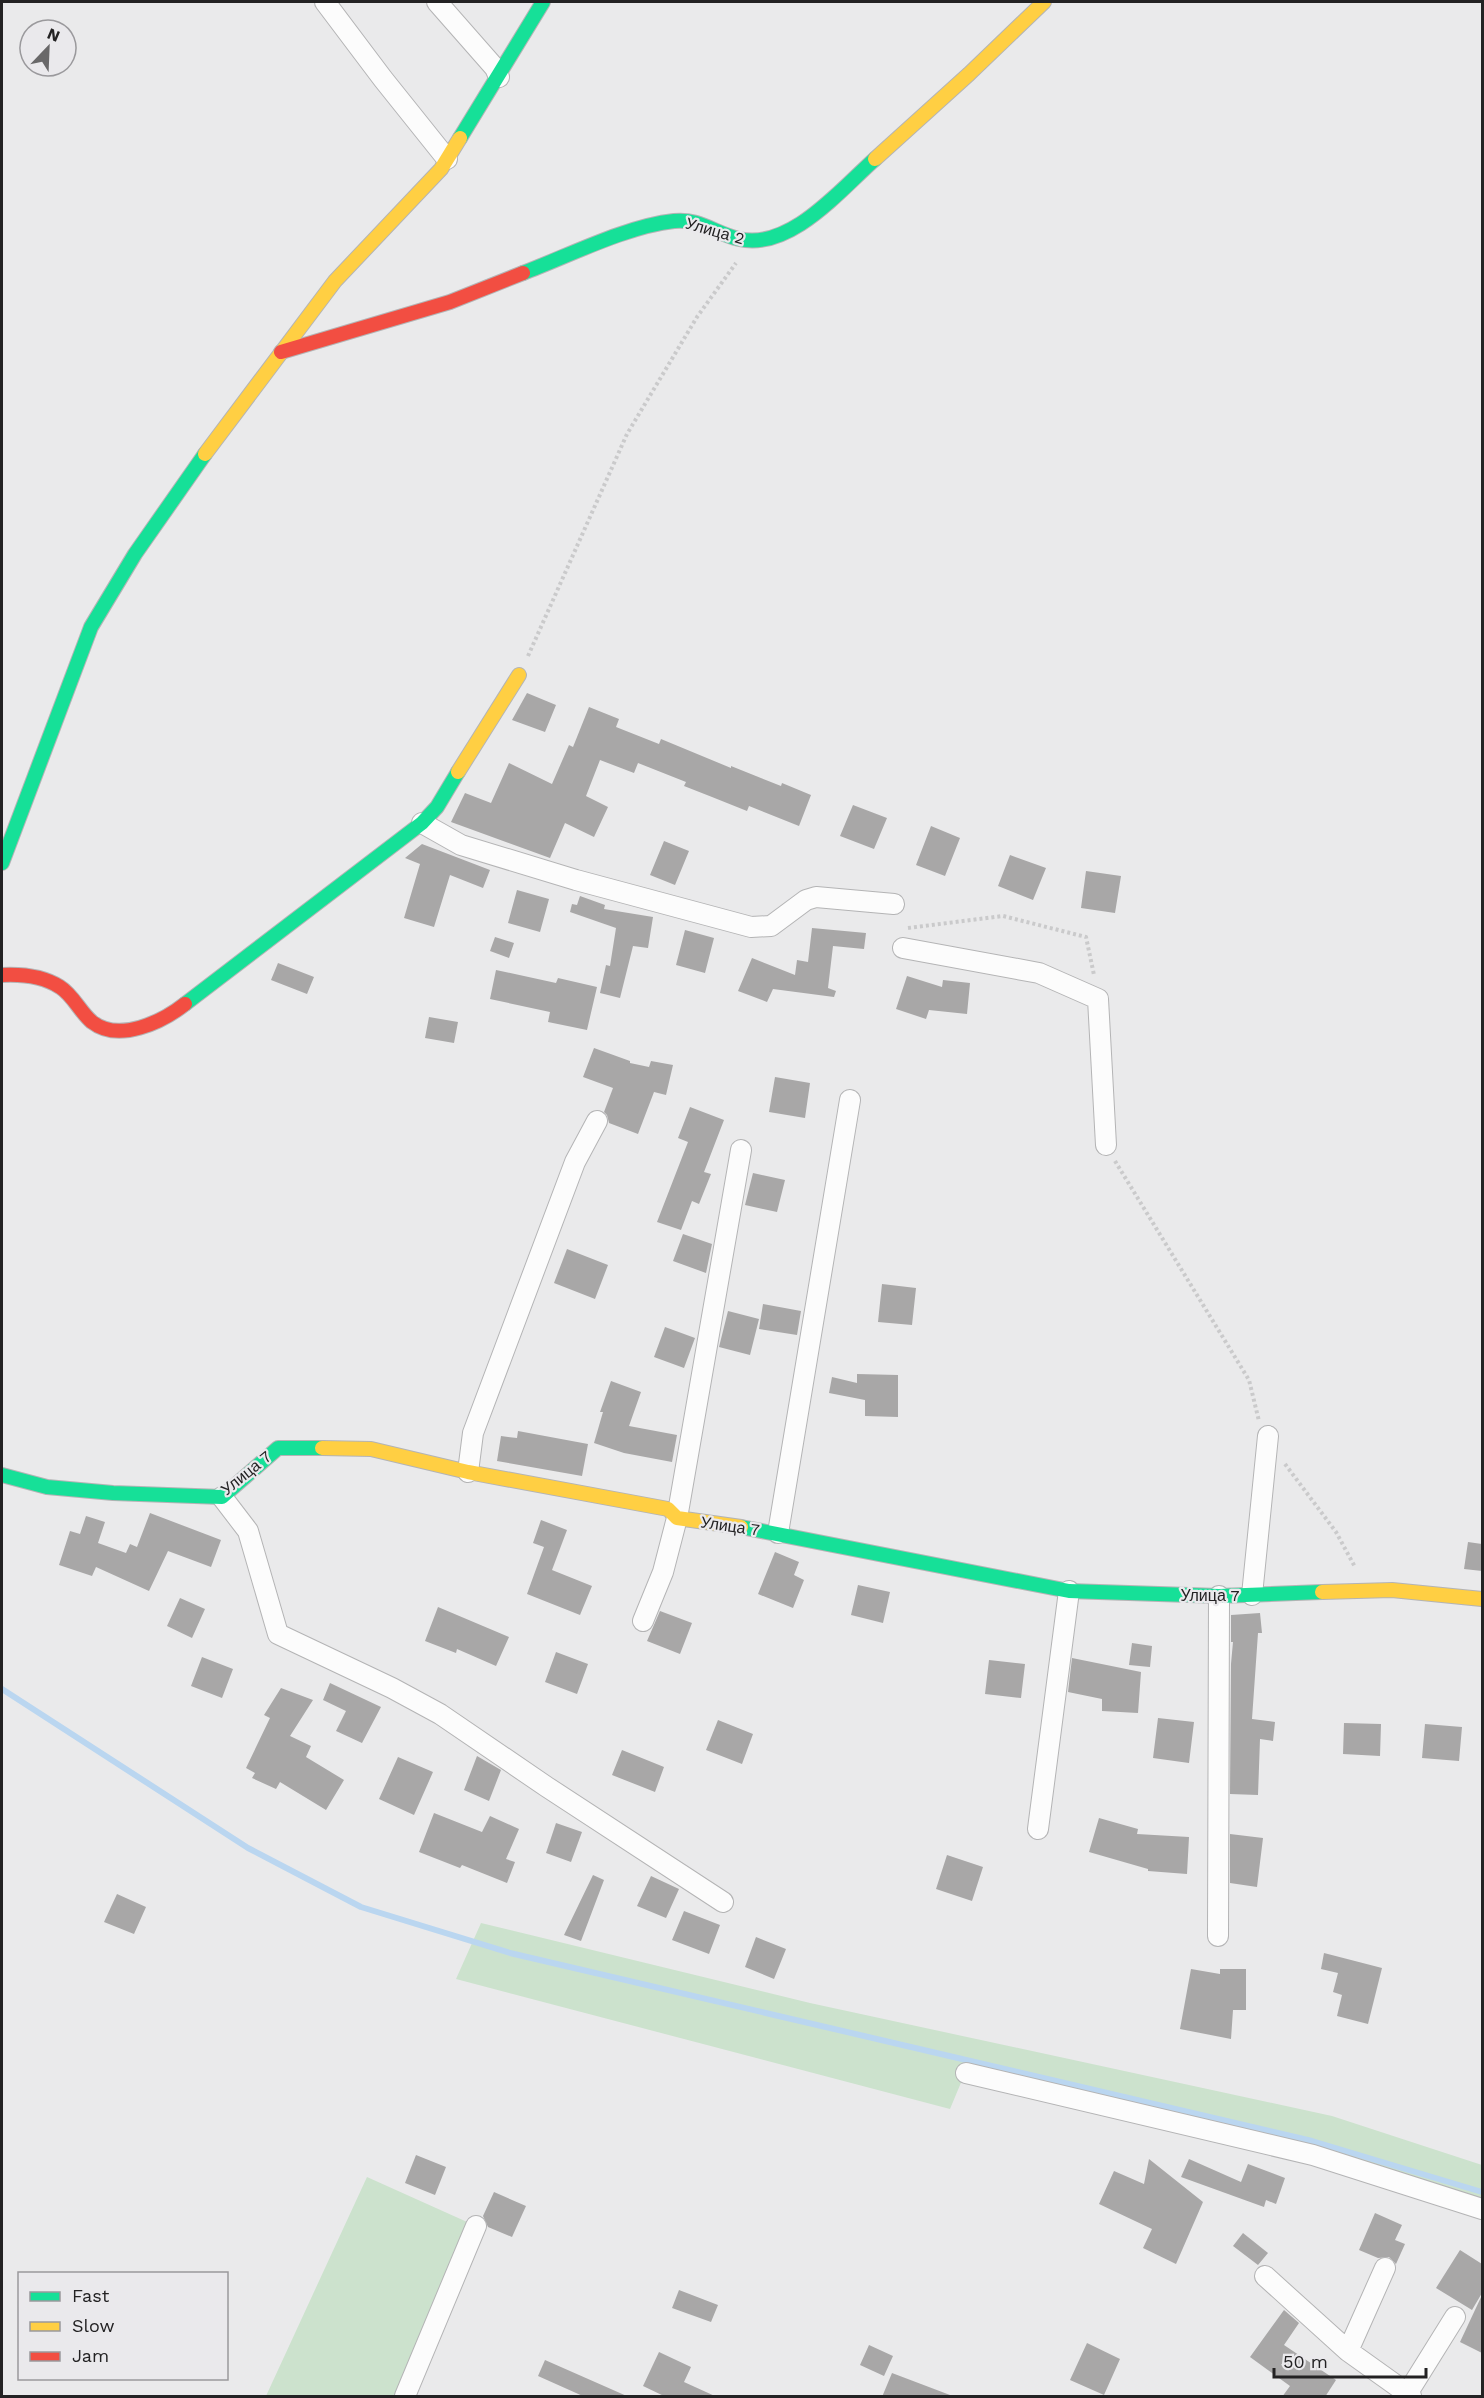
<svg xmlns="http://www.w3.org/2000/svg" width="1484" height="2398" viewBox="0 0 1484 2398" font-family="'Work Sans',sans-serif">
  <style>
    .green { fill: #cce2cd }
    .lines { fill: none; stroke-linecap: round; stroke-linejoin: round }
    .stream { stroke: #bad6f0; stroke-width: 6 }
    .building { fill: #a8a7a7 }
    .street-casing { stroke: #b4b4b5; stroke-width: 22 }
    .fast-casing { stroke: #b4b4b5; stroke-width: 16 }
    .slow-casing { stroke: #b4b4b5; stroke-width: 16 }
    .jam-casing { stroke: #b4b4b5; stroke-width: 16 }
    .path { stroke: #cacacb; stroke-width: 4; stroke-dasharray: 3 3; stroke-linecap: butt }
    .street { stroke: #fcfcfc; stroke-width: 20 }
    .fast { stroke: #16e098; stroke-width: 14 }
    .slow { stroke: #ffcf43; stroke-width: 14 }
    .jam { stroke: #f24e42; stroke-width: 14 }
    .labels { text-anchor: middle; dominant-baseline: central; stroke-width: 4.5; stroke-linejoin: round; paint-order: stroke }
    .street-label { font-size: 16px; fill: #232223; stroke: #eae9ec }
  </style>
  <rect width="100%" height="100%" fill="#eaeaeb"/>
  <!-- green -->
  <path class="green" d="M481,1923L810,2003L1332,2116L1482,2165V2209L965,2073L950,2109L456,1979Z
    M367,2177L476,2226L405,2396H266Z"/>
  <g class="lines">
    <!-- stream -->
    <path class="stream" d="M2,1689L248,1848L361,1907L510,1953L1312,2141L1482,2192"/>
  </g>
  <!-- building -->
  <path class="building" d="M527,693L556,705L545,732L512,720Z
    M589,707L619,719L616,727L659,744L661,739L731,768V766L781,786L782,783L811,795L799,826L749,806L747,811L712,797L684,786L686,782L638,763L634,773L600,760L586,796L608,807L594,837L565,823L550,858L451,822L465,793L491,803L509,763L552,784L569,745L573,747Z
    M853,805L887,818L874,849L840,836Z
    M931,826L960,838L945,876L916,865Z
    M664,841L689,851L675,885L650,875Z
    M422,844L490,870L483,888L450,875L434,927L404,918L420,864L405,858Z
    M1010,855L1046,868L1033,900L998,886Z
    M1086,871L1121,876L1115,913L1081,908Z
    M517,890L549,899L540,932L508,923Z
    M580,896L605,905L604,909L653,917L648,948L633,946L620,998L600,993L606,965L610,966L616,928L570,912L572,904L577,905Z
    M812,928L866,933L864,949L833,946L828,988L836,991L834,997L773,989L767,1002L738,991L752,958L795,975L797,960L808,962Z
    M685,930L714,938L705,973L676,965Z
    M495,937L514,943L509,958L490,951Z
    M278,963L314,977L307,994L271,980Z
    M496,970L556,983L558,978L597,987L587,1030L548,1022L550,1012L490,999Z
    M907,976L942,987L943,980L970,983L967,1014L929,1010L926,1019L896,1009Z
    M429,1017L458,1022L454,1043L425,1038Z
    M594,1048L630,1061V1063L649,1067L651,1061L673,1065L666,1095L654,1092L638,1134L609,1123L607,1115L604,1112L613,1088L583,1077Z
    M775,1077L810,1083L805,1118L769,1112Z
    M690,1107L724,1120L704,1172L711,1174L699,1204L692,1201L681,1230L657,1222L688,1142L678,1138Z
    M753,1173L785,1180L777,1212L745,1205Z
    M683,1234L712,1244L706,1273L673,1261Z
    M567,1249L608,1265L595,1299L554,1283Z
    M882,1284L916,1288L912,1325L878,1322Z
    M763,1304L801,1311L797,1335L759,1329Z
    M728,1311L759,1319L750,1355L719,1347Z
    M665,1327L695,1338L684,1368L654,1357Z
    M857,1374L898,1375V1417L865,1416V1400L829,1393L832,1377L857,1383Z
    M611,1381L641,1392L629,1426L677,1435L672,1462L624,1453L594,1443L603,1412H600Z
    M518,1431L588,1444L582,1476L497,1461L501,1436L517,1438Z
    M150,1513L221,1540L211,1567L168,1551L149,1591L96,1567L92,1576L59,1565L70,1531L80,1534L86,1516L105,1522L98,1543L126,1553L130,1544L137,1547Z
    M541,1520L567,1530L552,1570L592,1586L580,1615L527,1594L544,1547L533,1543Z
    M1468,1542L1482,1544V1571L1464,1569Z
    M775,1552L799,1562L794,1575L804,1580L793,1608L758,1594Z
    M858,1585L890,1592L883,1623L851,1615Z
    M180,1598L205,1609L192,1638L167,1626Z
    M438,1607L509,1637L496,1666L457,1649L456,1653L425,1641Z
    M660,1611L692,1623L680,1654L647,1641Z
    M1260,1613L1262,1633H1258L1252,1719L1275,1722L1273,1741L1260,1739L1258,1795L1230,1794L1231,1664L1233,1642H1231V1615Z
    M1132,1643L1152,1646L1150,1667L1129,1665Z
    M556,1652L588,1664L577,1694L545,1682Z
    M202,1657L233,1669L222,1698L191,1686Z
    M1072,1658L1141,1672L1138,1713L1102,1711V1699L1068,1692Z
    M989,1660L1025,1664L1021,1698L985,1694Z
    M330,1683L381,1707L362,1743L336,1731L346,1711L323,1700Z
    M281,1688L313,1700L290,1736L311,1746L306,1757L344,1780L326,1810L280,1782L276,1789L252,1778L255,1773L246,1768L270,1718L264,1715Z
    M1158,1718L1194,1722L1189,1763L1153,1758Z
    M718,1720L753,1734L742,1764L706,1750Z
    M1344,1723L1381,1724L1380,1756L1343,1754Z
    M1425,1724L1462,1727L1459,1761L1422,1758Z
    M622,1750L664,1767L655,1792L612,1775Z
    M477,1756L501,1770L489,1801L464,1790Z
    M398,1757L433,1772L414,1815L379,1799Z
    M434,1813L482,1832L490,1816L519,1829L506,1859L515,1862L507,1883L462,1865L460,1868L419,1852Z
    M1099,1818L1138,1829L1137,1834L1189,1837L1187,1874L1148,1871V1869L1089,1852Z
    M556,1823L582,1832L571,1862L546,1853Z
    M1230,1834L1263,1838L1257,1887L1230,1883Z
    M947,1855L983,1867L972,1901L936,1889Z
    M593,1875L604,1880L581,1941L564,1935Z
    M651,1876L679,1889L666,1918L637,1906Z
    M117,1894L146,1907L134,1934L104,1922Z
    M684,1911L720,1925L709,1954L672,1940Z
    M756,1937L786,1949L774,1979L745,1967Z
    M1324,1953L1382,1968L1368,2024L1337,2016L1342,1995L1333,1992L1338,1973L1321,1969Z
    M1191,1969L1220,1974V1969H1246V2010H1233L1231,2039L1180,2029Z
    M416,2155L446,2167L435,2195L405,2183Z
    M1149,2159L1203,2202L1176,2264L1143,2248L1152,2229L1099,2204L1114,2171L1144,2184Z
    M1189,2159L1241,2182L1248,2164L1285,2178L1276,2204L1266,2200L1264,2207L1181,2177Z
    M494,2192L526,2206L512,2237L488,2227L483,2216Z
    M1375,2213L1402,2225L1395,2240L1405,2244L1396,2264L1389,2257L1378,2258L1359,2250Z
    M1243,2233L1268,2253L1258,2265L1233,2246Z
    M1460,2250L1482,2264V2293L1472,2310L1436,2288Z
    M679,2290L718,2305L711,2322L672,2308Z
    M1482,2295V2353L1460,2342Z
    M1284,2310L1299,2323L1284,2345L1336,2380L1325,2397H1282L1290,2386L1250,2357Z
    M1087,2343L1120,2359L1104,2395L1070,2380Z
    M869,2345L893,2356L884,2376L860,2365Z
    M659,2352L691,2367L684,2382L717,2397H666L643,2386Z
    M545,2360L629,2397H585L538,2376Z
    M892,2373L950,2395L949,2397H882Z"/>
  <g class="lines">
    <defs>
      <path id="street" d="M325,2L383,79L447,159
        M437,2L495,68L499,77
        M422,823L461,845L576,880L751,927L771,926L806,900L816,897L894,904
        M903,948L1039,973L1098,999L1106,1145
        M468,1472L473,1433L575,1162L597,1121
        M222,1497L248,1531L278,1634L392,1688L440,1714L547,1787L723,1902
        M778,1533L850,1100
        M1252,1595L1268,1436
        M643,1621L663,1572L677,1518L741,1150
        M1038,1829L1069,1591
        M1218,1936L1219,1596
        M966,2073L1313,2155L1482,2209
        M1265,2276L1348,2351L1411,2396
        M1348,2351L1385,2268
        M1407,2394L1455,2317
        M405,2396L476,2226"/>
      <path id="fast" d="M460,138L543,2
        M523,273C568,256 627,226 674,221C699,218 716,234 739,239C790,251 840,190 875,159
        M2,863L91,627L135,554L205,454
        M185,1004L422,823L437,807L458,772
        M2,1475L47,1487L113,1493L222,1497L278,1448H322
        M741,1527L1069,1591L1219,1596L1322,1592"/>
      <path id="slow" d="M875,159L969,74L1044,2
        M205,454L335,281L441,169L460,138
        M458,772L519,675
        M322,1448L371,1449L468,1472L668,1509L677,1518L741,1527
        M1322,1592L1392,1590L1482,1599"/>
      <path id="jam" d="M281,352L450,302L523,273
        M2,975C22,974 43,976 60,987C73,995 80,1012 92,1022C119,1043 162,1022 185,1004"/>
    </defs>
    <!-- street casing -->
    <use href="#street" class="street-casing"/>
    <!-- fast casing -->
    <use href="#fast" class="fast-casing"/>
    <!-- slow casing -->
    <use href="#slow" class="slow-casing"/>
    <!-- jam casing -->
    <use href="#jam" class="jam-casing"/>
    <!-- path -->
    <path class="path" d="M528,656L627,434L697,317L736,263
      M908,928L1003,916L1086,937L1094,975
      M1115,1161L1249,1380L1259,1421
      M1285,1464L1336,1532L1355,1567"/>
    <!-- street -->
    <use href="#street" class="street"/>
    <!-- fast -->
    <use href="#fast" class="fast"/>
    <!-- slow -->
    <use href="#slow" class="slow"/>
    <!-- jam -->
    <use href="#jam" class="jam"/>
  </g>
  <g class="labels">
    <!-- street labels -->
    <g class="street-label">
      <text transform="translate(715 231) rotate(16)">Улица 2</text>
      <text transform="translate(246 1473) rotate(-39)">Улица 7</text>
      <text transform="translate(730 1526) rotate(8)">Улица 7</text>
      <text x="1210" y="1595">Улица 7</text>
    </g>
  </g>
  <!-- border -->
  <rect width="1484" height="2398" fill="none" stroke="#232223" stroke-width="6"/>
  <!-- legend -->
  <rect x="18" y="2272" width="210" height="108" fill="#eae9ec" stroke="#9a999c" stroke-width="1.5"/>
  <rect x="30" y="2292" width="30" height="9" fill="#16e098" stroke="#9a999c" stroke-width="1.5"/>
  <text x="72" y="2302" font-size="18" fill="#232223">Fast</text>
  <rect x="30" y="2322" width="30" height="9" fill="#ffcf43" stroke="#9a999c" stroke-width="1.5"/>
  <text x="72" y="2332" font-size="18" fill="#232223">Slow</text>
  <rect x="30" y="2352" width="30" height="9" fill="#f24e42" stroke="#9a999c" stroke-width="1.5"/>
  <text x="72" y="2362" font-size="18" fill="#232223">Jam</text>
  <!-- north arrow -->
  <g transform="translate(48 48) rotate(23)"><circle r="28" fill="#eae9ec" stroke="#9a999c" stroke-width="1.5"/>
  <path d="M0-4.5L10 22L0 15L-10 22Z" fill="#696869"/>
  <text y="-9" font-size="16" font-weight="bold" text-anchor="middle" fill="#232223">N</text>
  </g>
  <!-- scale -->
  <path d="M1274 2368v9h152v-9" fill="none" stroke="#232223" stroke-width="3"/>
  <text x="1283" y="2368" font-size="18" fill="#232223" stroke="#eae9ec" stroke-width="4.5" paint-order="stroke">50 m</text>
</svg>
